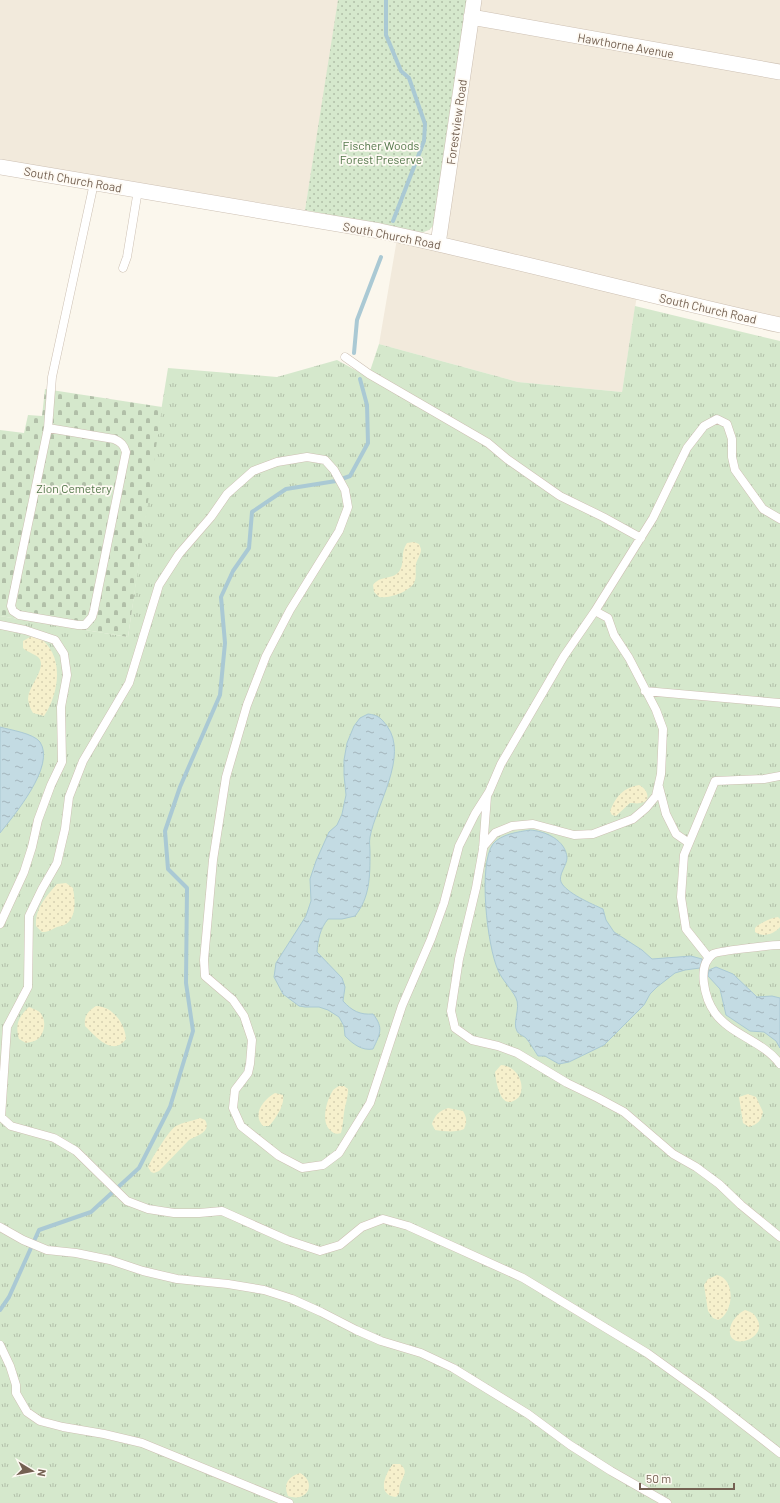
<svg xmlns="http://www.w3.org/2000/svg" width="780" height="1503" viewBox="0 0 780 1503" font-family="Barlow,sans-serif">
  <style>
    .residential { fill: #f2eadc }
    .grass { fill: url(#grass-tufts) }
    .sand { fill: url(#sand-dots) }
    .cemetery { fill: url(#cemetery-stones) }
    .park { fill: url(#park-dots) }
    .water { fill: url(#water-ripples); stroke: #aac9d4 }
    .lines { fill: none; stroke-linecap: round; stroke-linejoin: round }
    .stream { stroke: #aac9d4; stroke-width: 4 }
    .service-casing { stroke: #cdc0b3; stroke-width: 9 }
    .minor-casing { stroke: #cdc0b3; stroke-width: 16 }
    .service { stroke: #fff; stroke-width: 8 }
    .minor { stroke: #fff; stroke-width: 15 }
    .labels { text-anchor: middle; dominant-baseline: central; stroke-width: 3.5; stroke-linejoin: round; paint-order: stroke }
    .street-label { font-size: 12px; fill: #746152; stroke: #fefaf3 }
    .park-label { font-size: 12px; fill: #54784b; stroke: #fefaf3 }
  </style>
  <defs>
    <pattern id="grass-tufts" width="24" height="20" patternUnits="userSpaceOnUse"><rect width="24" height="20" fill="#d5e8cc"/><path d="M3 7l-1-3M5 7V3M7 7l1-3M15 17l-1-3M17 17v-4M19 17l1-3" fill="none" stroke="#b1bfa8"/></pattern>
    <pattern id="sand-dots" width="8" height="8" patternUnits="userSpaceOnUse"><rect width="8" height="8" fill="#f6f0cc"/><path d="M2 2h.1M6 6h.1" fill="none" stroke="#d6d0b1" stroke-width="1.8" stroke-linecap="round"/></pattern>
    <pattern id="cemetery-stones" width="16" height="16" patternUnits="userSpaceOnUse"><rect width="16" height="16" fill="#d5e8cc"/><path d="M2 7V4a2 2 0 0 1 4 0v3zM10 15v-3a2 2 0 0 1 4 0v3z" fill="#b1bfa8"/></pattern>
    <pattern id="park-dots" width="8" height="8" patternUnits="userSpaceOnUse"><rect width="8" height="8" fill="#d5e8cc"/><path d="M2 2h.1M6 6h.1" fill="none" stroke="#b1bfa8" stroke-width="1.8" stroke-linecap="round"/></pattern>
    <pattern id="water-ripples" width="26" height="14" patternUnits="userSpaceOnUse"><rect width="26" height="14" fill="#c3dbe3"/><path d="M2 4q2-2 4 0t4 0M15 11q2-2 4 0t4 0" fill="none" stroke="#a3b5bb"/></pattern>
  </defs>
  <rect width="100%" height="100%" fill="#fbf7ed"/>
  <!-- residential -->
  <path class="residential" d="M0,0H340L305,210L0,161Z
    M470,0H780V319L443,240Z
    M397,239L637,295L622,392L518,382L379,344Z"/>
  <!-- grass -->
  <path class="grass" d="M635,306L780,341V1503H0V616L128,637L155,448L168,368L277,377L337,360L368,377L379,344L518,382L622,392Z"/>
  <!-- sand -->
  <path class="sand" d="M414,542L419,544L421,549C421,555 417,559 416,564C415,571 417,577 414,583C409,592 388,599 379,597L374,592L373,585C380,575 395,580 400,570C405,561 400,553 407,543Z
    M37,636C65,653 60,692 44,716L33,713C30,709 29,704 28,699C28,686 47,669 39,658C35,654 27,652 23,648V641L30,637Z
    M639,785C648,789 652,802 640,803C637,804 634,803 630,803L616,816L612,815L610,811C616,796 623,788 639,785Z
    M66,883L73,888C75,899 77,917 66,924C63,926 59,926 57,927C51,930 48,932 42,932L36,926C35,908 46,897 57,884Z
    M778,917L780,919V927C774,934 763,938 755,932V928C760,923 771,918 778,917Z
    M96,1006C112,1006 125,1023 126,1039C113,1057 96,1037 85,1026C84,1016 87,1012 96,1006Z
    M29,1007C31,1008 35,1009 38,1011C46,1016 46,1030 40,1037C37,1041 31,1042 26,1043L19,1039C15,1025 18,1017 29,1007Z
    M501,1065C515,1065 527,1083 519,1097C517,1099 514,1101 511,1102C499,1104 496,1080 495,1072Z
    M339,1086H344L348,1089C348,1098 345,1105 344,1113C343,1120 343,1126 341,1133C336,1135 333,1133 330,1130C321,1122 326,1102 332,1092C333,1089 336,1088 339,1086Z
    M275,1093L283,1095C285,1105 276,1118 269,1126H263C252,1114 263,1100 275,1093Z
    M748,1094L756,1097L763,1112C761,1121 758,1124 749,1127L743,1123L739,1097Z
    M448,1108L463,1111C467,1118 467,1122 464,1129C455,1133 444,1131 435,1130L432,1124C435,1115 439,1111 448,1108Z
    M200,1118L205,1120C212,1132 197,1135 189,1140L159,1171L154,1173L151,1172L148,1167C152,1158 169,1130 176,1126C183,1122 193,1121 200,1118Z
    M717,1275C736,1279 734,1313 718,1320L713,1318L708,1311L704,1285L708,1279Z
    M745,1310C751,1312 754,1313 757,1319C767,1335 740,1348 732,1338C725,1328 736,1314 745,1310Z
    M393,1464H400C409,1471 403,1476 400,1485C399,1488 400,1491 399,1494L396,1497C376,1495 385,1474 393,1464Z
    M300,1473C317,1482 308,1503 288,1496C283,1484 288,1477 300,1473Z"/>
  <!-- cemetery -->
  <path class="cemetery" d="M45,389L162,407L128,637L0,616V430L24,433L28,415L42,416Z"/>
  <!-- park -->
  <path class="park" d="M338,0H470L435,224L429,230L421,233L305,210Z"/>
  <!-- water -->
  <path class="water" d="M368,714C378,715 381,718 387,726C409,756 376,805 370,837C369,842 370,847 370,852C370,877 370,897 355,916L342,919H328C320,929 318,939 317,952L342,978L345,987L343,1001C352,1011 360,1015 373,1014C384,1028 380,1034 373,1049C362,1051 353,1044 345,1036L344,1026L339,1017L328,1010L319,1007H305L299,1006L283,994L274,977L276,963L306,916L311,901L310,879L316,861L329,832L337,825L342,814L346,795L344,775V760L347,743L354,726L360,718Z
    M0,727C10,730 33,733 40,742C56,766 14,815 0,833Z
    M530,830C545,831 566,840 567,858C567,865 558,875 561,882C566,893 592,904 603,909L606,920L614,932L642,950L652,959L691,956L702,959V966L700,968L685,970L675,973L657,987L650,994L644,1005L604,1045L569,1062L559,1064L545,1056H538C534,1050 531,1044 526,1038C524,1036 518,1034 517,1031C512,1023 521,1008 516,998C511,988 502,980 498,970C487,946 478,864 493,844C501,834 518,832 530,830Z
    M716,967L733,974L757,997L772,996L780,998V1048L776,1041L764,1032L750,1031L726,1015L720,989L708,976L709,970Z"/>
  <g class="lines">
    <!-- stream -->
    <path class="stream" d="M386,0V35L401,71L409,78L425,124L424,141L393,221
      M354,353L357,320L381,257
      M0,1310L9,1297L39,1230L91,1212L139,1168L170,1107L193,1031L186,983L187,888L168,869L165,831L180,787L220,695L225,643L221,597L233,571L249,548L252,512L286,489L336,481L350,476L368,443L367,405L360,379"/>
    <defs>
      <path id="service" d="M123,268L127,257L138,190
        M345,357L369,374L488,443L507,459L560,496L603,517L641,538
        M48,428L114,439C121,442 124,445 126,452L94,610L92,617L85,625H78L19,615L13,611L11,606L48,428L52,377L94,183
        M780,519L763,509L735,470L732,457V439L727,424L717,419L704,426L687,448L653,518L595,611L564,656L501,764L489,792L475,814L459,846L444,903L431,939L402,1006L370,1103L339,1153L323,1165L302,1168L279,1156L241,1126L233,1108L235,1090L248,1073L250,1064L252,1040L244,1016L233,1000L205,976L204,960L213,860L226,777L247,705L266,656L290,610L339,531L348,507L345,490L334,470L325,460L307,457L277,462L253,471L227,494L211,517L179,554L159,585L129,683L83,761L69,797L65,829L57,863L42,889L29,916L28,987L7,1027L1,1117L11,1126L54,1138L76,1151L127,1201L148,1209L174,1213H199L222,1211L287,1240L320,1251L340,1245L362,1227L383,1219L408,1226L523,1278L647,1353L708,1397L780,1453
        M0,625L25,630L55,640L64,654L67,675L61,707L62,762L51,785L38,820L32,847L24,872L0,924
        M645,691L780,703
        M659,787L666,814L676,834L689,843
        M487,796L483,849L476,888L459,959L451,1011L455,1028L472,1040L498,1046L517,1053L567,1083L598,1098L624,1112L673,1154L696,1167L719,1184L741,1205L780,1237
        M483,847L495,833L512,826L533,824L574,835L593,834L633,819L646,808L656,796L661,774L663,729L656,710L629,658L614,635L608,618L595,611
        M780,945C773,945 717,951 713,954C696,966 705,999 715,1013C731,1035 763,1041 780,1064
        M709,958L686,929L681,897L684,855L715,781L764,779L780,776
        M0,1227L23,1240L47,1250L76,1253L110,1260L143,1271L177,1279L228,1284L264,1290L292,1299L321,1312L356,1330L381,1341L421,1353L453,1368L528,1414L570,1445L611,1471L667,1503
        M0,1345L10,1366L16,1385V1393L27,1412L40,1421L63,1427L104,1434L142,1443L289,1503"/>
      <path id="minor" d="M471,17L780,72
        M0,167L380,231C514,260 646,295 780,325
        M438,244L474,0"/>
    </defs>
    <!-- service casing -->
    <use href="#service" class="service-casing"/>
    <!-- minor casing -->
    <use href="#minor" class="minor-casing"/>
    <!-- service -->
    <use href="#service" class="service"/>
    <!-- minor -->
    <use href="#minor" class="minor"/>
  </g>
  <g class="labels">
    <!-- street labels -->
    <g class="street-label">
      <text transform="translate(626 45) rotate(10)">Hawthorne Avenue</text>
      <text transform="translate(456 122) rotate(-82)">Forestview Road</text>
      <text transform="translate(73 179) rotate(10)">South Church Road</text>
      <text transform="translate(392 235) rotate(11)">South Church Road</text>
      <text transform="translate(708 308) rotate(13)">South Church Road</text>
    </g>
    <!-- park labels -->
    <g class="park-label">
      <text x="381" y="145">Fischer Woods<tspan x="381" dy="14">Forest Preserve</tspan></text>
      <text x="74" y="488">Zion Cemetery</text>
    </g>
  </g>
  <!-- north arrow -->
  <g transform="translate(32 1471) rotate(100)" stroke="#fefaf3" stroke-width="3" paint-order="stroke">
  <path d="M0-3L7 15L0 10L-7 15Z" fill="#746152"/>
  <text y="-6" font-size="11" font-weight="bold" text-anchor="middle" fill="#746152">N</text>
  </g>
  <!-- scale -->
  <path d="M640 1483v6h94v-6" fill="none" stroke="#746152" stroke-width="2"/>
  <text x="646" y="1483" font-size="12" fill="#746152" stroke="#fefaf3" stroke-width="3" paint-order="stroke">50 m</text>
</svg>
